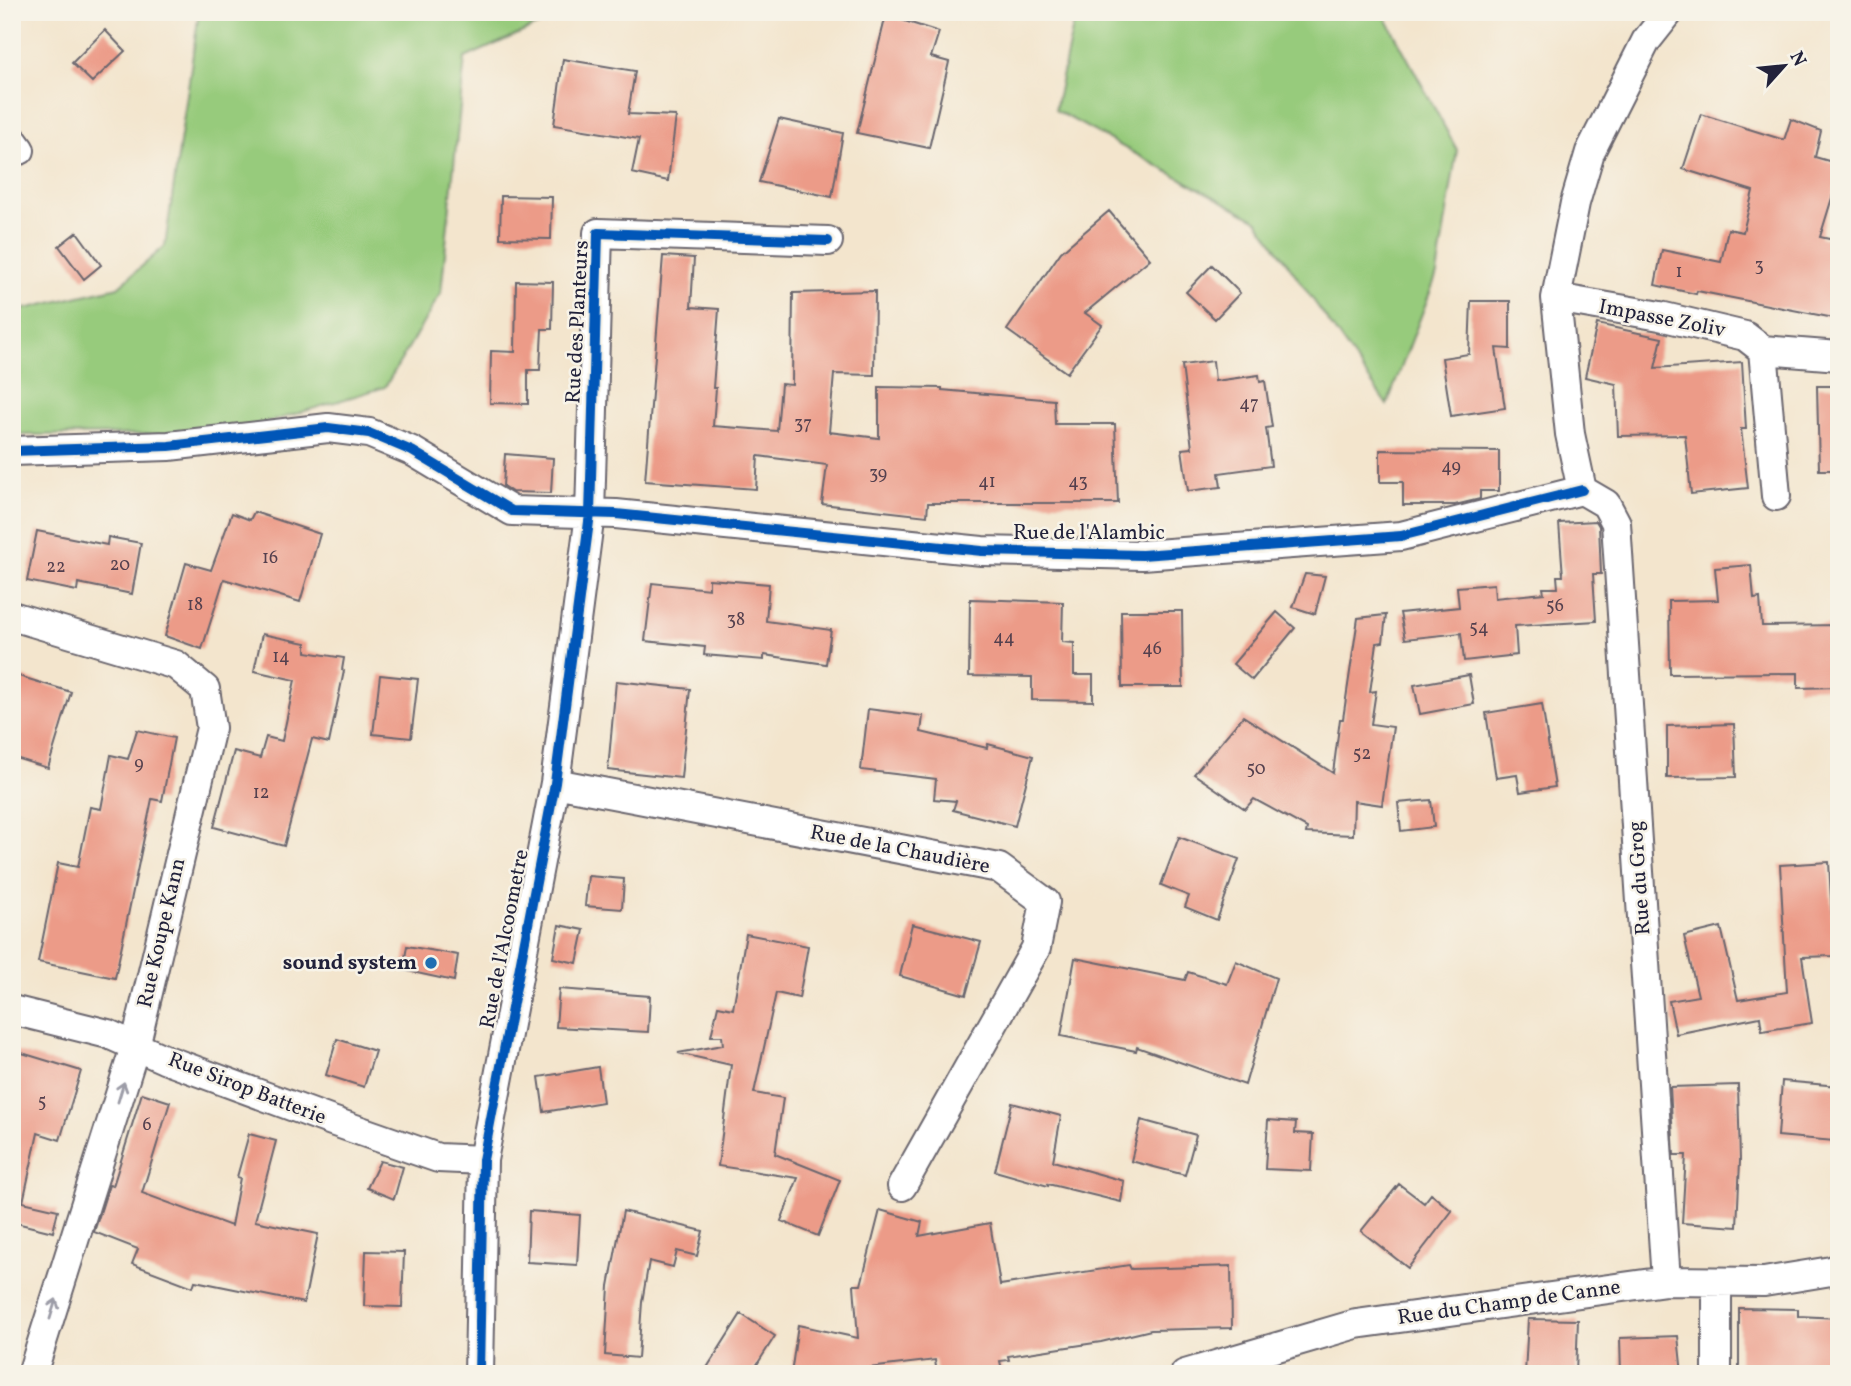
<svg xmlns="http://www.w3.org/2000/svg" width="1851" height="1386" viewBox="0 0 1851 1386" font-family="Vollkorn,serif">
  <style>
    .green { fill: #97cb7b; stroke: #5c765b; stroke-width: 2 }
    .building { fill: #ec9b88 }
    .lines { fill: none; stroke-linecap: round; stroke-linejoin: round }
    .street-casing { stroke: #6b666e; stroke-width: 32 }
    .street { stroke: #fff; stroke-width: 28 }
    .cycleway-casing { stroke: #f7f3e8; stroke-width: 15 }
    .cycleway { stroke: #0057b8; stroke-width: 10 }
    .oneway { stroke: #9c9ca7 }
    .poi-dot { fill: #1f6fb2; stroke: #f7f3e8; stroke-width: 2.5 }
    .labels { text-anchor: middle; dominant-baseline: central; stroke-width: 5; stroke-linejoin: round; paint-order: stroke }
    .number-label { font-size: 18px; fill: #54404e }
    .street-label { font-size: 21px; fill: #22223b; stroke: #f7f3e8 }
    .poi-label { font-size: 21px; font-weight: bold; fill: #22223b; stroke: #f7f3e8; text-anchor: end }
  </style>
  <rect width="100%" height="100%" fill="#f7f3e8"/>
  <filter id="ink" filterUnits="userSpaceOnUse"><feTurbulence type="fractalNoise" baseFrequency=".0143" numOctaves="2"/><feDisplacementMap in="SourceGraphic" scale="14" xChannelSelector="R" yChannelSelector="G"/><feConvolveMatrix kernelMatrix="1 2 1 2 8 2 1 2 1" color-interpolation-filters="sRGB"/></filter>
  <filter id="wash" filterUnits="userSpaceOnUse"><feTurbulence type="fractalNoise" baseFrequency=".00686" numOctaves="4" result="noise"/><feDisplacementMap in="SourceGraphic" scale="28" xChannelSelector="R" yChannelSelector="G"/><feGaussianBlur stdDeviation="1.57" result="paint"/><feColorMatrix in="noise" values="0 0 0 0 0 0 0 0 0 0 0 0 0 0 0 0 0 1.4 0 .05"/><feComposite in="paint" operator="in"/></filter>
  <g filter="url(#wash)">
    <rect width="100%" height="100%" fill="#f3e5cd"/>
    <!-- green -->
    <path class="green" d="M199,12H567L465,58L441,293L385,387L229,434L12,435V312L118,287L165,246Z
      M1076,12H1387V20L1457,150L1437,274L1387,405L1257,220L1055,110Z"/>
    <g id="blocks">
      <!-- building -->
      <path class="building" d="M886,15L939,32L931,57L949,62L929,148L857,133Z
        M105,30L125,51L92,82L72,63Z
        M563,59L635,71L628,114L676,116L668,181L632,173L639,139L554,125Z
        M1701,114L1784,140L1791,119L1821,131L1815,157L1839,164V175L1820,237L1839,241V319L1697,291L1696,294L1655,285L1662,250L1721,262L1728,229L1743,232L1753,191L1683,169Z
        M779,119L843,133L832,197L759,182Z
        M501,196L552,197L551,239L500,238Z
        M1109,211L1150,259L1085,313L1102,325L1067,373L1007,330L1061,252Z
        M77,232L101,265L84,279L59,246Z
        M663,256L694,258L691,307L719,309L713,388H716L713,426L777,431L781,384L792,385L793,293L875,291L874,375L834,374L829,432L879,438V387L942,388V390L1054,400L1055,424H1115L1118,503H928L927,516L822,504L827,465L758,456L756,489L645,481Z
        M1212,265L1240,293L1215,319L1186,292Z
        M516,281L553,282L552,329H542L540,370H528V404L490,403L491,351L515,352Z
        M1471,301H1510V349L1496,348L1505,408L1451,416L1442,358L1469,354Z
        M1597,324L1662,338L1655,368L1742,362L1746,429H1741L1748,488L1691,494L1685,435L1618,436L1616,384L1585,377Z
        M1213,361L1215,381L1259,375L1260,382L1265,381L1272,427L1266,428L1271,466L1219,473L1221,487L1188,491L1182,449L1192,448L1182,365Z
        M1817,386H1839V470H1819Z
        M1380,450L1499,451V491H1480V499L1455,505H1403V482H1380Z
        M505,454L553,458L551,493L512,492L503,486Z
        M254,512L320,534L300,602L224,579L202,649L165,636L186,563L211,570L232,513L250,520Z
        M1596,521L1599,526L1601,574H1593L1596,621L1515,626L1517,655L1464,661L1461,633L1405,639L1400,613L1459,607L1457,587L1494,584L1495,598L1544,593L1543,588H1558L1557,576H1563L1559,523Z
        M37,531L107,545L108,537L141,543L132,594L78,583L77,591L27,581Z
        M1751,565L1754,599L1760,598L1762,626L1839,625V687L1798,688V673L1670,674L1669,601L1718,600L1715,568Z
        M1305,574L1325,576L1315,614L1293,607Z
        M709,579L769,584L766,621L831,630L826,664L764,655V660L704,655L705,647L645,641L652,583L709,589Z
        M970,599L1063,602L1062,642L1074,643V675H1093V701L1032,700V677L969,676Z
        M1121,611H1182L1183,687H1122Z
        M1277,612L1295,628L1252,680L1233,664Z
        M1386,615L1383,642L1377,643L1370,692L1376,691L1371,724L1393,727L1382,805L1354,801L1353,835L1306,833L1307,828L1254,799L1245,809L1194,774L1243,716L1333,773L1340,719H1343L1358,618Z
        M262,634L306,643V652L344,658L342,670L344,671L329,743L312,739L284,846L214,827L234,751L260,758L266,737L282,741L295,680L254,671Z
        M12,674L71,692L48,768L12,757Z
        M380,675L418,679L411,738L373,734Z
        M1469,675L1474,704L1420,714L1414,685Z
        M616,681L690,689L681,778L608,770Z
        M1542,704L1555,787L1520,792L1517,775L1496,778L1486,713Z
        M868,709L923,716L921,732L987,748L988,744L1033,756L1015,826L953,810L956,801L934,799L936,779L861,770Z
        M1734,724L1736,777L1667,778V726Z
        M137,730L174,738L162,801L152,799L115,978L38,962L58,863L78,867L90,807L101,809L111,755L128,759Z
        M1431,800L1434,827L1401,831L1398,803Z
        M1179,837L1239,859L1217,920L1185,907L1189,896L1161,885Z
        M1829,862L1834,956L1802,957L1812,1023L1762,1031L1760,1017L1676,1034L1669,1001L1698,996L1684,936L1721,927L1738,1000L1787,992L1780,865Z
        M588,876L624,879L622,909L585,906Z
        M912,924L981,942L966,995L900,976Z
        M559,925L584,930L577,963L553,958Z
        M746,934L808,946L799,998L776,993L754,1093L783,1098L775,1154L840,1180L818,1236L781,1221L798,1178L718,1166L731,1065L678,1053L723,1045L722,1036H711L718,1006L733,1009Z
        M407,946L458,955L454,981L403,970Z
        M1075,958L1185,980L1188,972L1227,984L1236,961L1276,978L1245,1085L1137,1047L1136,1051L1061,1036Z
        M559,989L650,996L648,1032L556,1027Z
        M337,1039L375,1051L364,1087L326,1075Z
        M12,1050L81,1071L60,1140L38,1133L23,1202L58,1210L53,1232L12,1222Z
        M598,1067L603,1102L544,1112L539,1077Z
        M1782,1081L1838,1086L1834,1141L1778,1136Z
        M1738,1085L1740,1161L1737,1227L1682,1223L1686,1155H1674L1670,1087Z
        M142,1093L170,1102L142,1193L231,1226L240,1178L237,1177L249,1134L276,1141L255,1221L318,1234L304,1303L195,1281L193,1287L132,1264L138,1249L94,1232L109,1185L113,1186Z
        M1012,1103L1061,1116L1053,1161L1124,1181L1121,1202L1048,1184V1186L995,1171Z
        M1141,1120L1196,1135L1185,1175L1131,1161Z
        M1268,1120L1296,1122L1295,1133L1313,1134L1311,1171L1265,1169Z
        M380,1161L403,1167L394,1199L367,1188Z
        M1399,1184L1424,1203L1431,1194L1452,1211L1408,1268L1361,1231Z
        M880,1210L922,1222L919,1236L990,1223L1000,1285L1129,1265L1131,1269L1231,1266L1232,1328L1151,1330L1101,1342L1008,1356L1009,1360L1000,1361L1003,1374H937L935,1360L836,1372V1374H791L798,1325L858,1338L854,1285H861Z
        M529,1211L580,1215L577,1265L527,1262Z
        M623,1211L703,1231L697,1256L677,1251L673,1267L649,1261L642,1302L638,1358L605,1355L609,1286Z
        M366,1251L404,1252L402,1307L364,1306Z
        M1739,1308L1798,1309V1316L1839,1318V1374H1739Z
        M741,1314L775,1336L751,1374H703Z
        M1528,1319L1578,1320L1576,1374H1525Z
        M1678,1336L1682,1374H1621L1620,1338Z"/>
    </g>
  </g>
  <g filter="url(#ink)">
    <use href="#blocks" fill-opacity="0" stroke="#6b666e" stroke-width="2"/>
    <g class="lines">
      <defs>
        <path id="street" d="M12,139L20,150
          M1556,298L1660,316L1745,336L1763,350L1839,356
          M1763,350L1776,496
          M12,451L169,446L328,428L369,433L412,451L512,511L616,514L982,551L1142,555L1401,536L1582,490
          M1582,490L1606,504L1616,523L1666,1281
          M1582,490L1570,434L1556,298L1575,203L1590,152L1646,41L1669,12
          M12,616L176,665L205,689L211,728L135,1047L32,1374
          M555,783L999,868L1045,902L1036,948L902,1186
          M12,1010L108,1034L164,1059L332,1121L438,1158L483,1160
          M1717,1282V1374
          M479,1374L483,1160L555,783L590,514L598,233L828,241
          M1185,1374L1356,1324L1666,1281L1764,1282L1831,1271L1839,1268"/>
      </defs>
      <!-- street casing -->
      <use href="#street" class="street-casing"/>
      <!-- street -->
      <use href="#street" class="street"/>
      <defs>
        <path id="cycleway" d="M12,451L169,446L328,428L369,433L412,451L512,511L616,514L982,551L1142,555L1401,536L1582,490
          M479,1374L483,1160L555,783L590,514L598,233L828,241"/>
      </defs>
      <!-- cycleway casing -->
      <use href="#cycleway" class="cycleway-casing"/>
      <!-- cycleway -->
      <use href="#cycleway" class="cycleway"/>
    </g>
    <!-- one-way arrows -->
    <defs><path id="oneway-shaft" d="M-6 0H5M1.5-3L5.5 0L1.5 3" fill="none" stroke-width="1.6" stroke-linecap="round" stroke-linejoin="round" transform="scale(1.75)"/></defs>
    <g class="oneway">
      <use href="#oneway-shaft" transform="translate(121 1092) rotate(-73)"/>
      <use href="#oneway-shaft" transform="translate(53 1309) rotate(-73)"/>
    </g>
  </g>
  <!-- markers -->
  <circle class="poi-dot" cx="431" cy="963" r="7"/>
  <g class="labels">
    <!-- number labels -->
    <g class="number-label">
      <text x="1759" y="266">3</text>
      <text x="1679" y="272">1</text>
      <text x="1249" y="404">47</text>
      <text x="803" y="424">37</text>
      <text x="1451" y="467">49</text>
      <text x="878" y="474">39</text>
      <text x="987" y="482">41</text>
      <text x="1078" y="482">43</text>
      <text x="270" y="558">16</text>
      <text x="120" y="565">20</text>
      <text x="56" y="567">22</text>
      <text x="195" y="605">18</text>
      <text x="1555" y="606">56</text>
      <text x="736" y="620">38</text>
      <text x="1479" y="628">54</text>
      <text x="1004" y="638">44</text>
      <text x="1152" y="649">46</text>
      <text x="281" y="657">14</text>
      <text x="1362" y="754">52</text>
      <text x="139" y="764">9</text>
      <text x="1256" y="769">50</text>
      <text x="261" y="793">12</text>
      <text x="42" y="1102">5</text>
      <text x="147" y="1125">6</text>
    </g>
    <!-- street labels -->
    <g class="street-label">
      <text transform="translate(1662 319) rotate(11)">Impasse Zoliv</text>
      <text transform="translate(578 322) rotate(-87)">Rue des Planteurs</text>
      <text x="1089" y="533">Rue de l'Alambic</text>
      <text transform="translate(900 850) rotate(11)">Rue de la Chaudière</text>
      <text transform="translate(1640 878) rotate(-94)">Rue du Grog</text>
      <text transform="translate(162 933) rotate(-77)">Rue Koupe Kann</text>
      <text transform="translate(505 939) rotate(-79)">Rue de l'Alcoometre</text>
      <text transform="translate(247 1089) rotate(21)">Rue Sirop Batterie</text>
      <text transform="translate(1509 1303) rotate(-8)">Rue du Champ de Canne</text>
    </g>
    <!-- poi labels -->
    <g class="poi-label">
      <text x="417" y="963">sound system</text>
    </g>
  </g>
  <!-- margin -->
  <rect width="1851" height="1386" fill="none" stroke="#f7f3e8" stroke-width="42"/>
  <!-- north arrow -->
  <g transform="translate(1784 66) rotate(63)" stroke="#f7f3e8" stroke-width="5" paint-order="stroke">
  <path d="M0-5L12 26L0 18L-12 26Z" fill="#22223b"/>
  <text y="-10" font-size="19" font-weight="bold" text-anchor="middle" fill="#22223b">N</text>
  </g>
</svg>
